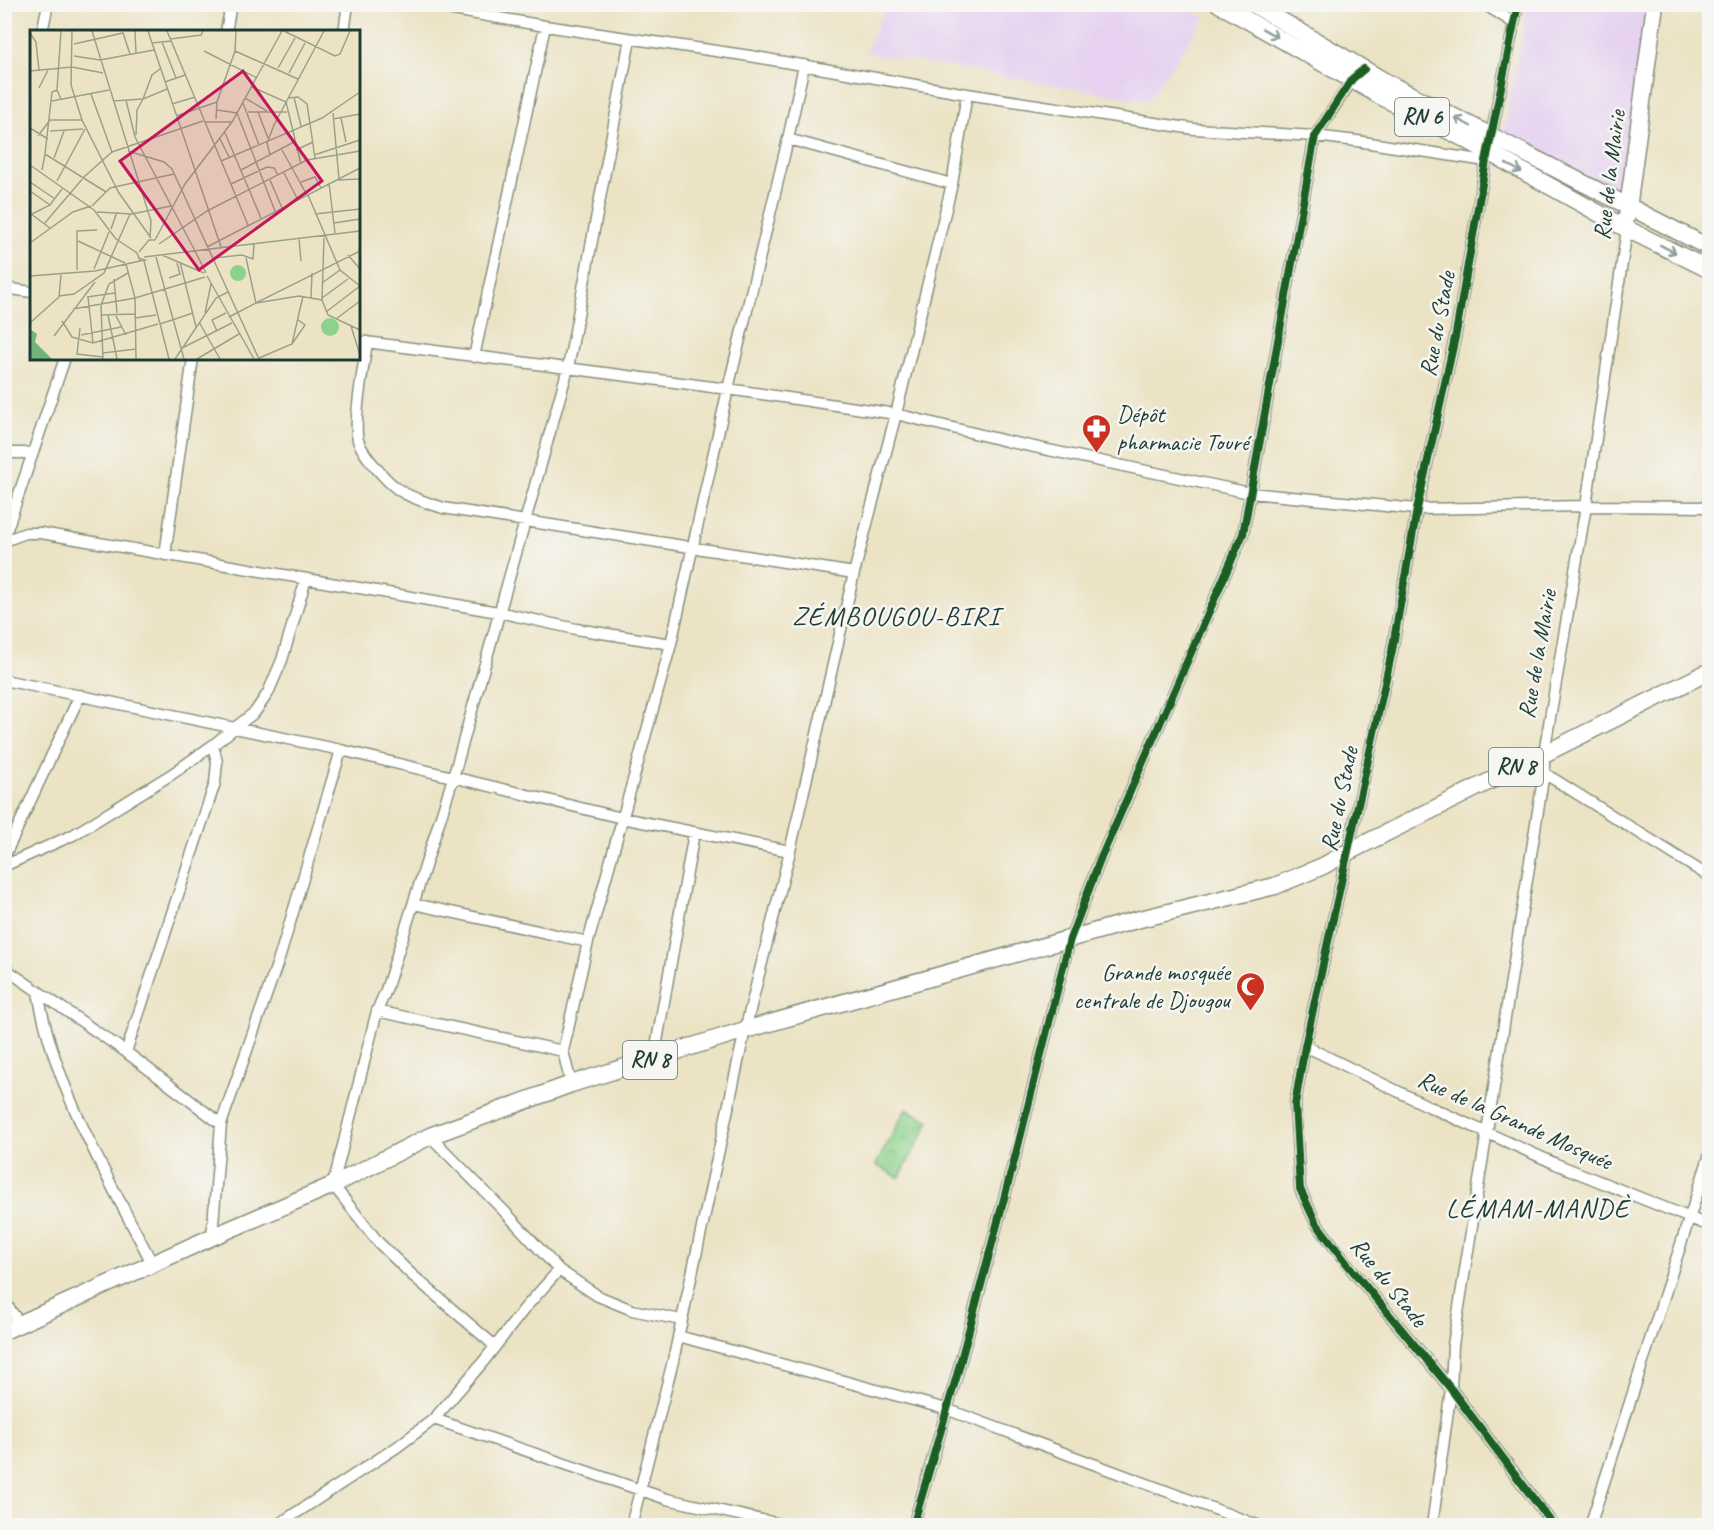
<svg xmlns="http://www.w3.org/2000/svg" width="1714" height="1530" viewBox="0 0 1714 1530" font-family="Caveat,sans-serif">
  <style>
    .built { fill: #e6d2f0 }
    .park { fill: url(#park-crowns); stroke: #568860; stroke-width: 1.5 }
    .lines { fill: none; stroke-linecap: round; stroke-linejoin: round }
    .minor-casing { stroke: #86907c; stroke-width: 13 }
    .primary-casing { stroke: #86907c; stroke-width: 19 }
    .minor { stroke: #fff; stroke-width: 10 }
    .primary { stroke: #fff; stroke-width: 16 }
    .cycleway-casing { stroke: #f6f6f2; stroke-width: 11 }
    .cycleway { stroke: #1b5e20; stroke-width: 8 }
    .oneway { stroke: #8f9e9a }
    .labels { text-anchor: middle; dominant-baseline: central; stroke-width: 5; stroke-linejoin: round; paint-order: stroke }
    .shield { fill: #f6f6f2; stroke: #60746d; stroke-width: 1.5 }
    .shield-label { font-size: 22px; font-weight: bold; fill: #1f3d34 }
    .street-label { font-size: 24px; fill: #1f3d34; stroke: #f6f6f2 }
    .poi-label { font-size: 24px; fill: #1f3d34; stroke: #f6f6f2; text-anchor: start }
    .quarter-label { font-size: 27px; letter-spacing: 1.5px; fill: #1f3d34; stroke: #f6f6f2 }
    .inset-road { fill: none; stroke: #9aa18b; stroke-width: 1.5 }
    .view { fill: #c2185b; fill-opacity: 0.15; stroke: #c2185b; stroke-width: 3 }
    .inset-edge { fill: none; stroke: #1f3d34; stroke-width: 3 }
  </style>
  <defs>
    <pattern id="park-crowns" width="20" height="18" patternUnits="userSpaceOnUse" patternTransform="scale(1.5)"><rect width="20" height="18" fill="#8dd28c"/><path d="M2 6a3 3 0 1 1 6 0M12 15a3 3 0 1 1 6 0" fill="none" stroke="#73ac73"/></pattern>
  </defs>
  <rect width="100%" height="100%" fill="#f6f6f2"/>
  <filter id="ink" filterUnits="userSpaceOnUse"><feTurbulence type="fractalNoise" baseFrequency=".0167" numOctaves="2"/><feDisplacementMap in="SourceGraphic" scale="12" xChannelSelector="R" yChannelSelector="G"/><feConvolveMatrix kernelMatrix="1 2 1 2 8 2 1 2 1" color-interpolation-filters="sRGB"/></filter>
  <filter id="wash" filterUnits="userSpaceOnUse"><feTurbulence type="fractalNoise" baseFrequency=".008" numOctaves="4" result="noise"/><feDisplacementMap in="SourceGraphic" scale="24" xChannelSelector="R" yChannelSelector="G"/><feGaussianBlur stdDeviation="1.35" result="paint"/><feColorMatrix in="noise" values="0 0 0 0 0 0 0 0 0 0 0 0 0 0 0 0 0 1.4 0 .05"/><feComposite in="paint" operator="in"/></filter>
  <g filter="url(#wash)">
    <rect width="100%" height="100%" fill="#ece3c5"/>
    <!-- built -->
    <path class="built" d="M1183,5L1205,17L1148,101L865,53L886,5Z
      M1527,5H1655L1619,190L1503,136Z"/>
    <!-- park -->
    <path class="park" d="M906,1109L930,1121L899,1178L876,1165Z"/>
  </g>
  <g filter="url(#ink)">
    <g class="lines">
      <defs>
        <path id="minor" d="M419,4L545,26L750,56L967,94L1194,129L1315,136L1357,141L1486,161
          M1484,4L1514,23
          M1518,4L1486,161L1456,333L1417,509L1392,651L1305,1046L1295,1104L1300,1189L1316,1223L1348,1265L1451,1389L1554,1526
          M42,32L48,4
          M226,32L231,4
          M344,32L348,4
          M788,139L952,184
          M4,288L32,292
          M358,341L728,389L896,414L1006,441L1250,493L1417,509L1586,506L1710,507
          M367,342C364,365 353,420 358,440C362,454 387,482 399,490C412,499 429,503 443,508L854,573
          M474,357L545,26
          M4,453H33
          M4,538L65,358
          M4,541L26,533H41L498,612L576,629L671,644
          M165,555L193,358
          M4,680L341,750L622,818L790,851
          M1544,773L1710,877
          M4,857L80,695
          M4,866L73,835L172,774L213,745L255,712L268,693L282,660L306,579
          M414,904L588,942
          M4,968L126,1052L221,1124
          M38,992C54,1088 109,1179 153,1265
          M377,1011L563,1051
          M1305,1046L1430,1107L1556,1164L1710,1226
          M126,1052L215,783L217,762L213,745
          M654,1058L694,833
          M571,1084L563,1051L588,942L671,644L728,389L788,139L804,65
          M430,1136L504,1211L559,1270L598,1296L632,1310L681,1320
          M212,1237L221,1124L280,956L341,750
          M4,1301L20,1324
          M678,1336L946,1409L1260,1526
          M495,1346L411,1274L379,1243L333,1185L377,1011L386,990L453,778L568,368L630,39
          M434,1419L667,1499L789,1526
          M276,1526L397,1447L434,1419L483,1362L525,1308L559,1270
          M631,1526L673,1361L745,1030L790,851L854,573L896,414L952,184L967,94
          M913,1526L957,1375L1018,1146L1070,939L1100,860L1243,534L1315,136L1354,77
          M1432,1526L1451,1389L1453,1345L1544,773V753L1586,506L1627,229
          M1590,1526L1710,1154"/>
        <path id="primary" d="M1219,4L1382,97L1465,139L1627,229L1710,270
          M1253,4L1384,81L1710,248
          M1627,216L1655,4
          M4,1331L212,1237L333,1185L430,1136L571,1084L745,1030L1136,920L1275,886L1323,866L1348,852L1710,671"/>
      </defs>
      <!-- minor casing -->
      <use href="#minor" class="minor-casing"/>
      <!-- primary casing -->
      <use href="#primary" class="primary-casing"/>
      <!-- minor -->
      <use href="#minor" class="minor"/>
      <!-- primary -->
      <use href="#primary" class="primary"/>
      <defs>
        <path id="cycleway" d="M1518,4L1486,161L1456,333L1417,509L1392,651L1305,1046L1295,1104L1300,1189L1316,1223L1348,1265L1451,1389L1554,1526
          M913,1526L957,1375L1018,1146L1070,939L1100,860L1243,534L1315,136L1352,79L1364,69"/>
      </defs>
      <!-- cycleway casing -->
      <use href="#cycleway" class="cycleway-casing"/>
      <!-- cycleway -->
      <use href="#cycleway" class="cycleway"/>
    </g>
    <!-- one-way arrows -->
    <defs><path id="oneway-shaft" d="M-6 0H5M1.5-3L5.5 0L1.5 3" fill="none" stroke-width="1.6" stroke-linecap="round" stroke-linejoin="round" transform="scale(1.5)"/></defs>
    <g class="oneway">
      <use href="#oneway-shaft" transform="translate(1270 33) rotate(29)"/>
      <use href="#oneway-shaft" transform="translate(1463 122) rotate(-152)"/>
      <use href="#oneway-shaft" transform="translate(1514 168) rotate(28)"/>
      <use href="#oneway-shaft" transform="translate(1668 249) rotate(27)"/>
    </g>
  </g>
  <!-- icons -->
  <defs>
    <symbol id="pharmacy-pin" viewBox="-11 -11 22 30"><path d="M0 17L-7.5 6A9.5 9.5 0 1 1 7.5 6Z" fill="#c8321e" stroke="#f6f6f2"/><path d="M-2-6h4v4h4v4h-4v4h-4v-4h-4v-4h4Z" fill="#fff"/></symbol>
    <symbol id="mosque-pin" viewBox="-11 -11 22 30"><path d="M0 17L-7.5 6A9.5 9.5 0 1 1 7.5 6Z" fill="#c8321e" stroke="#f6f6f2"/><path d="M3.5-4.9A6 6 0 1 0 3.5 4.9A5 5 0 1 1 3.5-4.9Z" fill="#fff"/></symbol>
  </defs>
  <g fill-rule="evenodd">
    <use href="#pharmacy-pin" x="1080" y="412" width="33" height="45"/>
    <use href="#mosque-pin" x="1234" y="970" width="33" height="45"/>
  </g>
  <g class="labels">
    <!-- shield labels -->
    <g class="shield">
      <rect x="1395" y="98" width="54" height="38" rx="4.5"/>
      <rect x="1489" y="748" width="54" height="38" rx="4.5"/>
      <rect x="623" y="1041" width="54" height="38" rx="4.5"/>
    </g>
    <g class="shield-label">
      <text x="1422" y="117">RN 6</text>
      <text x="1516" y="767">RN 8</text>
      <text x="650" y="1060">RN 8</text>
    </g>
    <!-- street labels -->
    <g class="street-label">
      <text transform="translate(1609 175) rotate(-83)">Rue de la Mairie</text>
      <text transform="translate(1437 324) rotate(-79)">Rue du Stade</text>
      <text transform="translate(1537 654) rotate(-80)">Rue de la Mairie</text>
      <text transform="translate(1339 799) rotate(-78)">Rue du Stade</text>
      <text transform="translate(1515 1120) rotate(24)">Rue de la Grande Mosquée</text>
      <text transform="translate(1389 1282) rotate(51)">Rue du Stade</text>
    </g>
    <!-- poi labels -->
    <g class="poi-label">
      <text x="1117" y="414">Dépôt<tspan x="1117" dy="28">pharmacie Touré</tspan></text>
      <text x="1230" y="972" text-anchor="end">Grande mosquée<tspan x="1230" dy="28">centrale de Djougou</tspan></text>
    </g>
    <!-- quarter labels -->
    <g class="quarter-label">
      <text x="896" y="616">ZÉMBOUGOU-BIRI</text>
      <text x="1538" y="1208">LÉMAM-MANDÈ</text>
    </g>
  </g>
  <!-- overview -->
  <g transform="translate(30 30)">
    <rect width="330" height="330" fill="#ece3c5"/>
    <path d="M0,299L7,304L5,312L22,329H0Z" fill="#72b478"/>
    <path d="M200 243a8 8 0 1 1 16 0a8 8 0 1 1-16 0ZM291 297a9 9 0 1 1 18 0a9 9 0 1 1-18 0Z" fill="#8dd28c"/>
    <path class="inset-road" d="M31,1L27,60L31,69M42,1L41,55L52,90L89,163L121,208M62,1L121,191L120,208M105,1L106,23M118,1L191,217M137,1L218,195M254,1L305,26L310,24L320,1M0,3L6,12L9,40M140,9L171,5L173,1M132,12L146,48M122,13L141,11M44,14L93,3L100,24M174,21L227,48M205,21L268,49M44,26L70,30L124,20M248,38L265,8M0,41L42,37L73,43M259,43L275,13M135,52L155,45M222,57L256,72L271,134M9,58L18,40M61,64L82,122M264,67L271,96M215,68L237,81M258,68L268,67L277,74L285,128M96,70L105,107L164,219M22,71L79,60M83,71L113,69L122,45L130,39M213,73L229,115M142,74L165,67M187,80L207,83L245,181M218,82H257M228,82L238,108M303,83L309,149M146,86L187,72M311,88L316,112M186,89L187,72L205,21L206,1M303,89L330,84M175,92H202M0,98L18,109M20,101L53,99M195,103L231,188M106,105L107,80L113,69L137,59M8,106L20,90H52M190,109L199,127M252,120L277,165M266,120L283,112M98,121L134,132L142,139L229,329M15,124L22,62L27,60M240,125L237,113L244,95L294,1M284,125L330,110M24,128L34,101M191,131L292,88L330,62M0,135L64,180L86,209L107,223L110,231L115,230L109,228M12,140L15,124L76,162M211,140L264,112M254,143L268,170M240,150L252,178M307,150L330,149M27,151L55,99M0,152L25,169M271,152L285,147L291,158M299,153L305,203M201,154L237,137L244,138L248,145M0,161L20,175M278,165L310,240L330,256M62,176L80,158L144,144M67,182L102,184L141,176M1,184L20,198M2,184L20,175L32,159M285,184L330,179M304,193L330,189M14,194L54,147L82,122L173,91M81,199L87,182M269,209L271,231M125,210L155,154L202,92L252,1M48,211L95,233M0,213L43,182L61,176M129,214L177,181L277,130L330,121M177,217L330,138M164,219L176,243M109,222L119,210H125M132,225L174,243M318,225L330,239M114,227L330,201M126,227L154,329M183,228L212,225L223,229L224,214M216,228L226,273L330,221M114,231L139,329M150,232L166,297M96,234L105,268L106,329M64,239L79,202M47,240V201L67,200M0,246L65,241L110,231M177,246L224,329M139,248L150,244L147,233M84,249L87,283M292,253L310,240M29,266L44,264L74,243L100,184M57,267L85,263M58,267L63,313M281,268L282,243M292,268L318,249M292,270L294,208M43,279L105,268L175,247M296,282L330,256M175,283L181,254M85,284L96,305M71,285L105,284M78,285L87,329M199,287L226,273L269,266L292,270L298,285L330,300M105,288L126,285M306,289L330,271M32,291L42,307L63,313L128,294M169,292L190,329M0,293L29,267L31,245M130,294L163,283M321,296L330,325M50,298L47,324L73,327M187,301L182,290L196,283M51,305L91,297M24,306L65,252M262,314L275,295L267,289M152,318L202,293M73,323L106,319M229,328L262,314L273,266M73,329L71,275L79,254L98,243M145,329L186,268L198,262M167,329L209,304"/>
    <path class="view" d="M213,41L292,151L169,240L90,131Z"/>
    <rect width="330" height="330" class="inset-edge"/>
  </g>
  <!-- margin -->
  <rect width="1714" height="1530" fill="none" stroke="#f6f6f2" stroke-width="24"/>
</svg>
